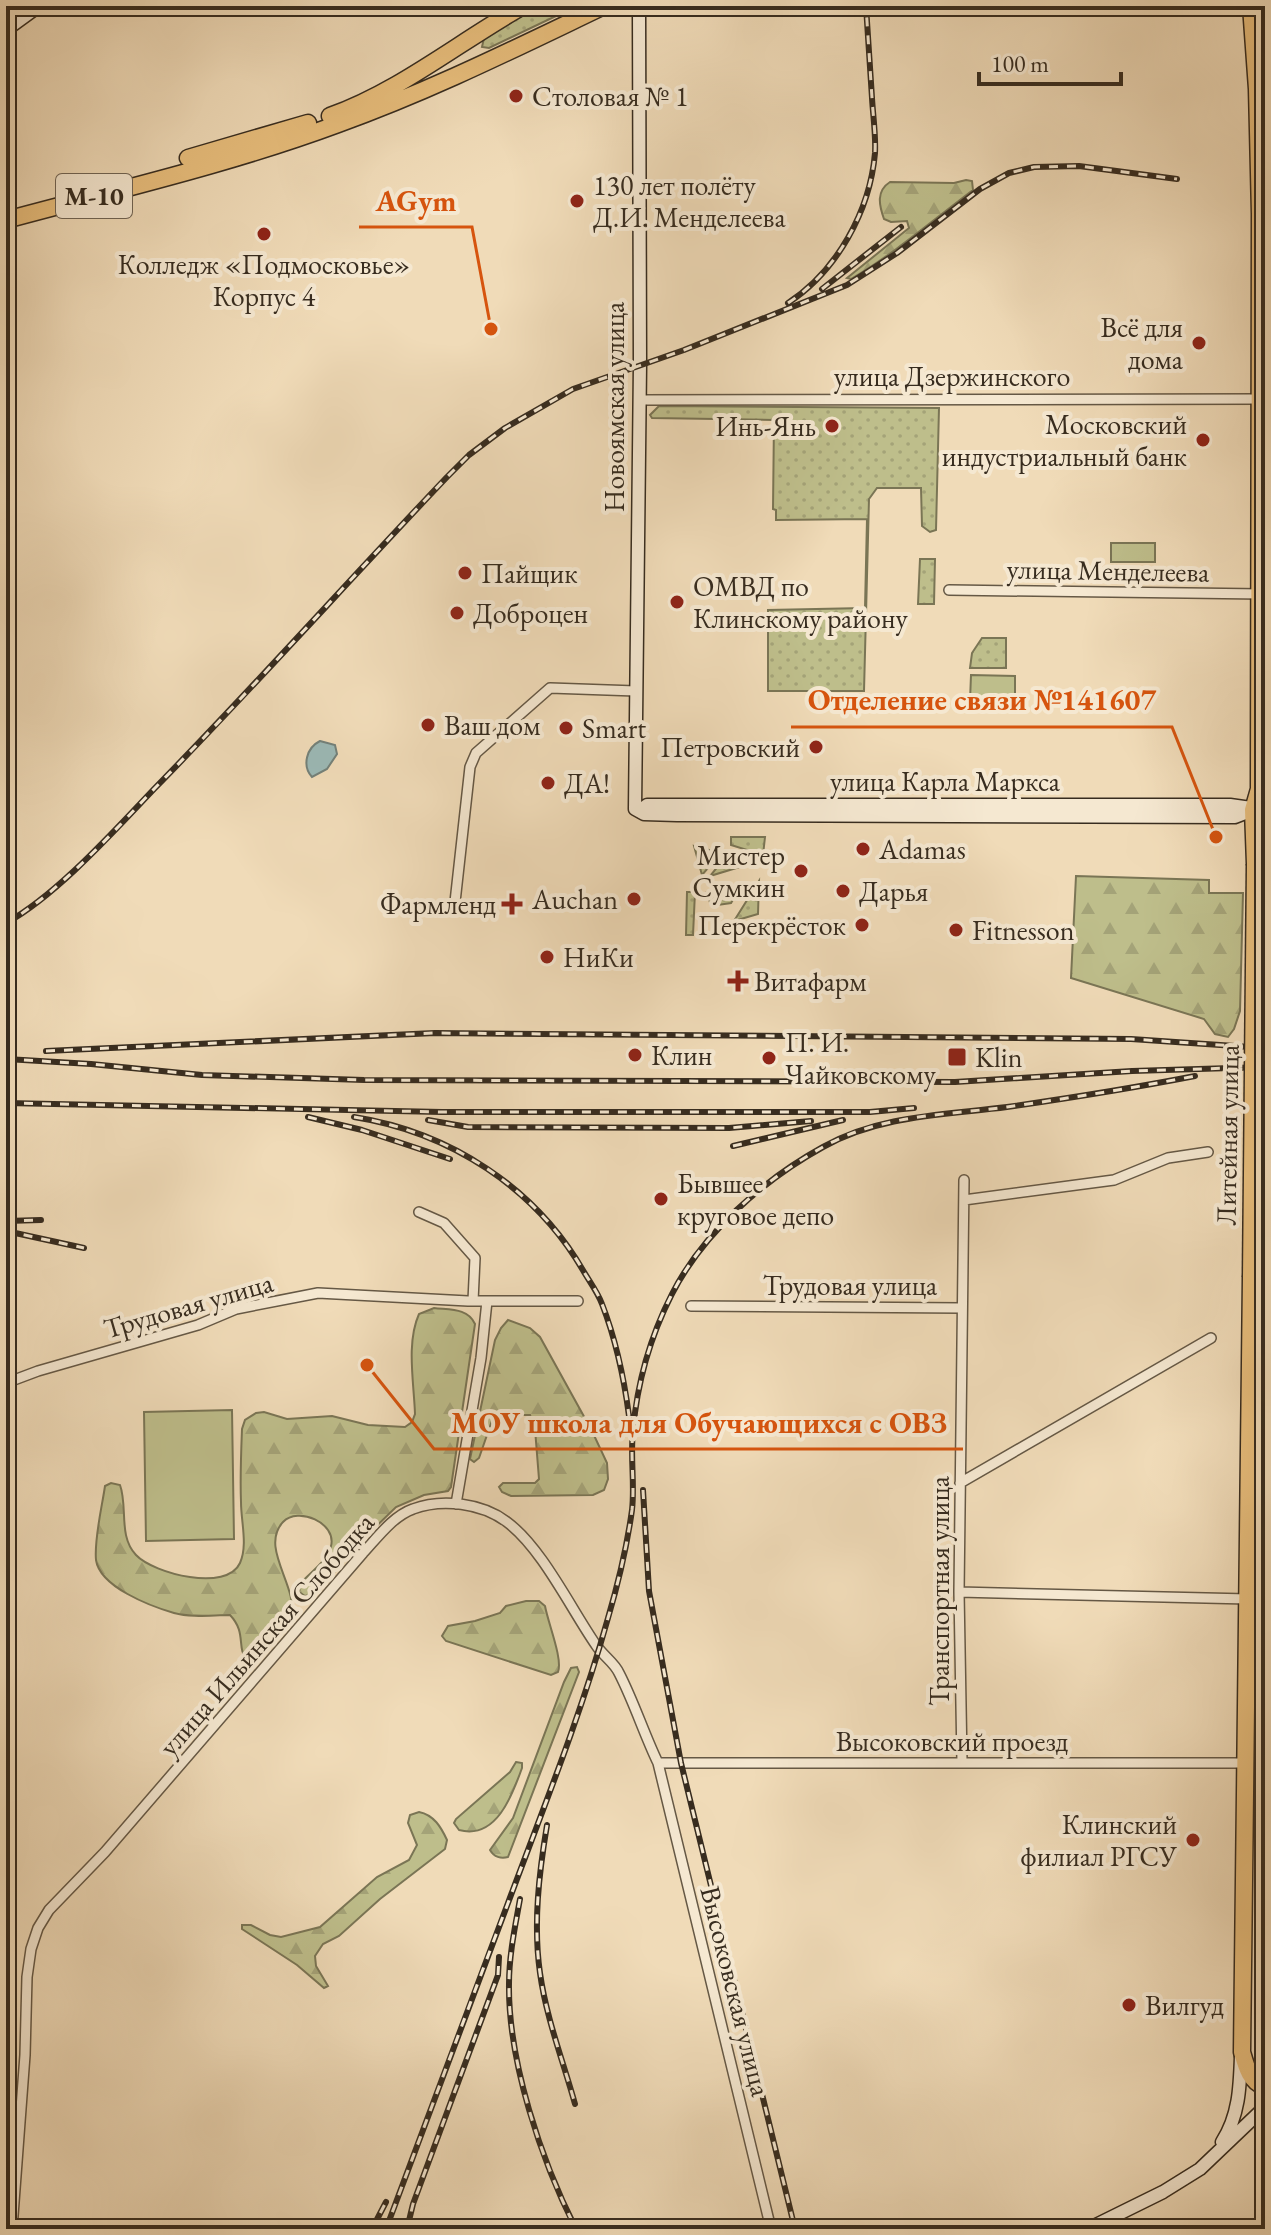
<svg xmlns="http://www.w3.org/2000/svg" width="1271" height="2235" viewBox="0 0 1271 2235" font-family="'EB Garamond',serif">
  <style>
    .green { fill: url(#green-dots); stroke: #7a7555; stroke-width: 2 }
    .forest { fill: url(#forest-firs); stroke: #7a7555; stroke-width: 2 }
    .pitch { fill: #bebe8b; stroke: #7a7555; stroke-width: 2 }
    .water { fill: #9bb9b6; stroke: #73817a; stroke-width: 2 }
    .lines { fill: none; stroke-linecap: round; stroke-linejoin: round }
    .street-casing { stroke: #655845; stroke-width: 12 }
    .secondary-casing { stroke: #372c1f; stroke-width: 15 }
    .highway-casing { stroke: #372c1f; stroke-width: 19 }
    .street { stroke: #f5e8d1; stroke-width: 9 }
    .secondary { stroke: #f5e8d1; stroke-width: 12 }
    .highway { stroke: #e8be7c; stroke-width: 16 }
    .rail-casing { stroke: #372c1f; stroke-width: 6 }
    .rail { stroke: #f5e8d1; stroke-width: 3; stroke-dasharray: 9; stroke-linecap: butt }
    .highway-bridge-casing { stroke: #372c1f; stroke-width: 19; stroke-linecap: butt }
    .highway-bridge { stroke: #e8be7c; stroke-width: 16 }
    .poi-dot { fill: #8f2418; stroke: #f5e8d1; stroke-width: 3 }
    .labels { text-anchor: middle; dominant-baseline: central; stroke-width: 8; stroke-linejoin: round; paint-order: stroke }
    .shield { fill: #f5e8d1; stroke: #706454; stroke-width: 2 }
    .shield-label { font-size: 26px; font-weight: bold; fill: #372c1f }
    .poi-label { font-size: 28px; fill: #372c1f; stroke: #f5e8d1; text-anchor: start }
    .street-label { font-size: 28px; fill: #372c1f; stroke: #f5e8d1 }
    .leader { fill: none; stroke: #d6540e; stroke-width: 3 }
    .callout-dot { fill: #d6540e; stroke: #f5e8d1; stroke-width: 3 }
    .callout-label { font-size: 30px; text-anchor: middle; font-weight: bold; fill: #d6540e; stroke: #f5e8d1; stroke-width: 8; stroke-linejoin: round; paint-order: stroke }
  </style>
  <defs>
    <pattern id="green-dots" width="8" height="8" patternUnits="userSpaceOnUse" patternTransform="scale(2)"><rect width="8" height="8" fill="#bebe8b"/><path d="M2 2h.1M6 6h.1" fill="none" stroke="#a4a378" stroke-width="1.8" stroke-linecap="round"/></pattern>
    <pattern id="forest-firs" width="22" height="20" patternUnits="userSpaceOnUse" patternTransform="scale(2)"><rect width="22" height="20" fill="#bebe8b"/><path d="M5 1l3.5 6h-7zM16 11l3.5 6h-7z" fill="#a4a378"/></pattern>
  </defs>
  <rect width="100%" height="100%" fill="#f0dbb8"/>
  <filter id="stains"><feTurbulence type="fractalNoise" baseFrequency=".0025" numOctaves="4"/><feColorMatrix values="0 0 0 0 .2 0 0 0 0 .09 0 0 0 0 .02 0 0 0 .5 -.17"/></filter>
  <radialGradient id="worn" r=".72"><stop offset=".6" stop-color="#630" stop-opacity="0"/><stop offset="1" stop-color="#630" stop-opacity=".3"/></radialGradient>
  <!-- green -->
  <path class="green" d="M539,6H577L489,48L482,47L484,38Z
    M659,406L939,408L936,530L930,532L922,526L921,488H877L869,499L864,691H768V610L865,608L867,519L776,520V510L773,509L774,420L652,418L650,415Z
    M920,559H935L934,604H918Z
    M982,638H1006V668H970L972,653Z
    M731,837H765L763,855L731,845Z
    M694,846L721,853L702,875Z
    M727,855L756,862L710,876Z
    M759,881L758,914L734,921Z
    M687,892H695L693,935H686Z
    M707,892L737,893L731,903L711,906Z
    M1265,1671V1829L1254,1828L1255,1695L1256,1684Z"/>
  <!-- forest -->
  <path class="forest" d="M966,180L972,181L973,190C933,220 894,254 851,279L847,278L909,228L907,221L891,222L884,219C879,205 876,191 890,182L954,183Z
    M1076,876L1209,880V893H1243L1240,1011L1234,1029L1228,1037L1215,1034L1204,1019L1071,978Z
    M434,1308C450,1310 468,1308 475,1324L451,1487L448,1491L424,1495L396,1507L353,1549L317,1593L305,1596L299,1592L300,1584C309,1573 328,1561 331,1546C337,1523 298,1506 283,1522C259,1548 299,1587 291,1616C286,1632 267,1648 256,1660H247C236,1647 247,1633 230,1615C212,1615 192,1618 174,1613C150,1606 100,1587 96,1560C94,1539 102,1507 105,1486L111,1483L120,1485C128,1507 118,1536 136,1555C154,1574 227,1592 240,1563C248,1545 241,1522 241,1502C240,1478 241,1454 242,1429L245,1420L256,1413L264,1412L287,1419L332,1416L368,1425L405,1427L412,1422L415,1414C414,1383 406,1343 419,1314Z
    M508,1320L530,1328L540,1337L592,1431L607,1463L608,1479L604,1490L593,1495L511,1496L502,1492L499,1487L503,1483H535L539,1479L535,1429L530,1415H494L479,1458L474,1462L470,1459L495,1340L501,1328Z
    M526,1601H539L545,1606C548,1623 563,1659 558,1672L551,1675L446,1641L442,1636L448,1626L475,1621L500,1613L506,1606Z
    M577,1667L579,1672L508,1857C501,1859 494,1857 490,1850L513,1818L564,1682L571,1668Z
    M516,1762L522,1763V1768C512,1796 496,1840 459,1830L454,1823L456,1819L510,1772Z
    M419,1812C434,1815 441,1827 447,1840L445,1849L380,1899L339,1936L323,1944L315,1956L316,1966L328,1986L324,1988L297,1965L242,1929V1925H251L270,1935L281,1937L320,1927L377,1877L409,1860L417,1845L408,1823L410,1815Z"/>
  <!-- pitch -->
  <path class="pitch" d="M1111,543H1155V562H1111Z
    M971,675L1015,676V701H970Z
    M232,1410L234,1539L146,1541L144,1412Z"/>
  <!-- water -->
  <path class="water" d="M320,741L335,745L337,754L327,769L312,777C302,766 306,748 320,741Z"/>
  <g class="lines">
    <defs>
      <path id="street" d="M639,400L1262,399
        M949,590L1262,594
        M455,902L470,767L476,753L550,688L636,691
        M964,1200L1114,1180L1168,1158L1208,1152
        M419,1212L444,1223L475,1258L473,1301
        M691,1306L961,1308
        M6,1383L38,1371L198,1325L236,1309L318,1293L468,1301H578
        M960,1483L1211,1338
        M456,1504L481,1358L487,1301
        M959,1592L1248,1599
        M962,1762L959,1592L964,1180
        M658,1763H1245
        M12,2229L25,2055L27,1977L31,1949L38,1928L49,1910L105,1852L363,1553C377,1538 393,1516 413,1509C442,1498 482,1503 507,1522C542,1548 571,1609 596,1645C603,1656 614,1662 619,1673C634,1702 644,1734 658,1763L771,2229"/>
      <path id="secondary" d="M639,6L640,364L635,809L644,814L677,815L1235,817L1253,810
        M6,30L39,6
        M639,811L647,805H1230L1265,810
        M1222,2142C1239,2116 1240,2087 1241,2056
        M1088,2229L1163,2192L1200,2169L1265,2107"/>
      <path id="highway" d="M1251,6L1257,89L1260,214L1259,789L1253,810L1255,864
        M330,116C400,91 459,42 523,6
        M188,158L308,123
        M6,220C117,190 230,164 338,124C430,91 516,48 604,6
        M1251,1277L1242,2052C1246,2066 1250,2082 1265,2087"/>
    </defs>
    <!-- street casing -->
    <use href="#street" class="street-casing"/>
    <!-- secondary casing -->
    <use href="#secondary" class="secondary-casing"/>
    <!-- highway casing -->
    <use href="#highway" class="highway-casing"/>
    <!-- street -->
    <use href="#street" class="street"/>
    <!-- secondary -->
    <use href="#secondary" class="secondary"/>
    <!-- highway -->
    <use href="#highway" class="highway"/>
    <defs>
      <path id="rail" d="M822,289L901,227
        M788,303C837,271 870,211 875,153C876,135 873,116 872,98C870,67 868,37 866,6
        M6,923C57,895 114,831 155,788C255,686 349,580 447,477L469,455L505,428L573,389L684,350L847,285L897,253L980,189L1009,173L1034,167L1079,166L1177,179
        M46,1051L435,1033L1131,1039L1265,1048
        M6,1059L91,1064L202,1075L364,1080L955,1082L1132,1071L1265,1067
        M6,1103L442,1112H870L914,1108
        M308,1117L362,1130L450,1159
        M354,1117C450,1132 536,1188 584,1272C590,1282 598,1293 602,1304C616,1340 624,1378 629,1416
        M428,1120L468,1127L729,1128L811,1121
        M733,1146L843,1120
        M6,1221L41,1220
        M6,1231L84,1248
        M643,1490L649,1591L681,1763L795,2229
        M547,1825C539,1873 533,1924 540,1973C546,2017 563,2061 575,2104
        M520,1899C515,1927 509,1955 509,1984C508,2061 541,2160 576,2229
        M372,2229L386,2202
        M386,2229C427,2120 467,2011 508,1903C543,1809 581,1715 608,1618C618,1584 627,1546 632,1510C635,1484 630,1457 633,1431C637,1384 650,1337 672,1294C703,1233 763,1180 823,1147C879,1115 945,1115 1007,1107C1070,1098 1133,1088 1195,1076
        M407,2229L413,2204L498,1975L499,1957"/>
    </defs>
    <!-- rail casing -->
    <use href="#rail" class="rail-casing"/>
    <!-- rail -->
    <use href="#rail" class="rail"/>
    <defs>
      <path id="highway-bridge" d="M1251,1277L1255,864"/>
    </defs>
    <!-- highway-bridge casing -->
    <use href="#highway-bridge" class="highway-bridge-casing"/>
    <!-- highway-bridge -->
    <use href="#highway-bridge" class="highway-bridge"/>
  </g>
  <!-- markers -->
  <g class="poi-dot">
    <circle cx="516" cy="96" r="8"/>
    <circle cx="577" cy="201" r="8"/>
    <circle cx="264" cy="234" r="8"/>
    <circle cx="1199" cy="343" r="8"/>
    <circle cx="832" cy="426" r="8"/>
    <circle cx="1203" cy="440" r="8"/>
    <circle cx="465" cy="573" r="8"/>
    <circle cx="677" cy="602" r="8"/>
    <circle cx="457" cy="613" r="8"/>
    <circle cx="428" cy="725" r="8"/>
    <circle cx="566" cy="728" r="8"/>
    <circle cx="816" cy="747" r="8"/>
    <circle cx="548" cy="783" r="8"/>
    <circle cx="863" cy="849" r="8"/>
    <circle cx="801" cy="871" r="8"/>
    <circle cx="843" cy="891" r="8"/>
    <circle cx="634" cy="899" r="8"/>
    <path d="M508 892h8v8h8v8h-8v8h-8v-8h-8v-8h8z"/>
    <circle cx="862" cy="925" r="8"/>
    <circle cx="956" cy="930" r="8"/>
    <circle cx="547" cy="957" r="8"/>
    <path d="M734 969h8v8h8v8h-8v8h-8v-8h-8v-8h8z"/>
    <circle cx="635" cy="1055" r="8"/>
    <rect x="947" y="1047" width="20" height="20" rx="4"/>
    <circle cx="769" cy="1058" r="8"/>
    <circle cx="661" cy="1199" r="8"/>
    <circle cx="1193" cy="1840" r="8"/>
    <circle cx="1129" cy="2005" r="8"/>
  </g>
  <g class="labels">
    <!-- shield labels -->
    <rect class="shield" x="56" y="174" width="76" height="44" rx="6"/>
    <g class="shield-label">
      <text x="94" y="196">М-10</text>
    </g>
    <!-- poi labels -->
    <g class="poi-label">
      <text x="532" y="96">Столовая № 1</text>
      <text x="593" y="185">130 лет полёту<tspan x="593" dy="32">Д.И. Менделеева</tspan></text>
      <text x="264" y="264" text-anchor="middle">Колледж «Подмосковье»<tspan x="264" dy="32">Корпус 4</tspan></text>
      <text x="1183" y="327" text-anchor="end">Всё для<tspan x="1183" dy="32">дома</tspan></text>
      <text x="1187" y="424" text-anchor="end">Московский<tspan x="1187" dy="32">индустриальный банк</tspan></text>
      <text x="816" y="426" text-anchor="end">Инь-Янь</text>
      <text x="481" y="573">Пайщик</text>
      <text x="693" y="586">ОМВД по<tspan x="693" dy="32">Клинскому району</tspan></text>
      <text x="473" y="613">Доброцен</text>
      <text x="444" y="725">Ваш дом</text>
      <text x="582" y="728">Smart</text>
      <text x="800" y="747" text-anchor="end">Петровский</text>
      <text x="564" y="783">ДА!</text>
      <text x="879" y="849">Adamas</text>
      <text x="785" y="855" text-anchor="end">Мистер<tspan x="785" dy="32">Сумкин</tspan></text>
      <text x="859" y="891">Дарья</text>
      <text x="618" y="899" text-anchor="end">Auchan</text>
      <text x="496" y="904" text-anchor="end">Фармленд</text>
      <text x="846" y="925" text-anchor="end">Перекрёсток</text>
      <text x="972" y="930">Fitnesson</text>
      <text x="563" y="957">НиКи</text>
      <text x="754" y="981">Витафарм</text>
      <text x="785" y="1042">П. И.<tspan x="785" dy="32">Чайковскому</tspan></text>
      <text x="651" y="1055">Клин</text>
      <text x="975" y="1057">Klin</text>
      <text x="677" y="1183">Бывшее<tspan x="677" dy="32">круговое депо</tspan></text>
      <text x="1177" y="1824" text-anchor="end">Клинский<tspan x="1177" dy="32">филиал РГСУ</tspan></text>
      <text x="1145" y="2005">Вилгуд</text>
    </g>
    <!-- street labels -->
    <g class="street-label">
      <text x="952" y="376">улица Дзержинского</text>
      <text transform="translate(614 407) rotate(-90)">Новоямская улица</text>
      <text transform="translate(1108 570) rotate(1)">улица Менделеева</text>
      <text x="945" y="781">улица Карла Маркса</text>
      <text transform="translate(1227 1135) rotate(-89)">Литейная улица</text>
      <text x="850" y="1285">Трудовая улица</text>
      <text transform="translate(188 1305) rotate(-16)">Трудовая улица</text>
      <text transform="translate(939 1591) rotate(-90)">Транспортная улица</text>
      <text transform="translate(266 1634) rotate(-49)">улица Ильинская Слободка</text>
      <text x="952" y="1741">Высоковский проезд</text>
      <text transform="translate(736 1991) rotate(76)">Высоковская улица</text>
    </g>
  </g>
  <!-- callouts -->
  <path class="leader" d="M491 329L472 227H359M1216 837L1172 727H791M367 1365L434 1449H963"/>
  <g class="callout-dot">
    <circle cx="491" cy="329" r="8"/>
    <circle cx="1216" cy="837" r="8"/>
    <circle cx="367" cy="1365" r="8"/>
  </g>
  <g class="callout-label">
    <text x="416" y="211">AGym</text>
    <text x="982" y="710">Отделение связи №141607</text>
    <text x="699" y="1433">МОУ школа для Обучающихся с ОВЗ</text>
  </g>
  <!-- margin -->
  <rect width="1271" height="2235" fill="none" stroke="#f0dbb8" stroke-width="32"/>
  <rect x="8" y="8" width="1255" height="2219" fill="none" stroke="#372c1f" stroke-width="4"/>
  <rect x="16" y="16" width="1239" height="2203" fill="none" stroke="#372c1f" stroke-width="2"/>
  <!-- scale -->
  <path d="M979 72v12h142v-12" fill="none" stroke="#372c1f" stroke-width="4"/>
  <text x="991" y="72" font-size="24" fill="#372c1f" stroke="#f5e8d1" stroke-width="6" paint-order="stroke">100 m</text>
  <rect width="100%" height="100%" filter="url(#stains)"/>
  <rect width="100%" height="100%" fill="url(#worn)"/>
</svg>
